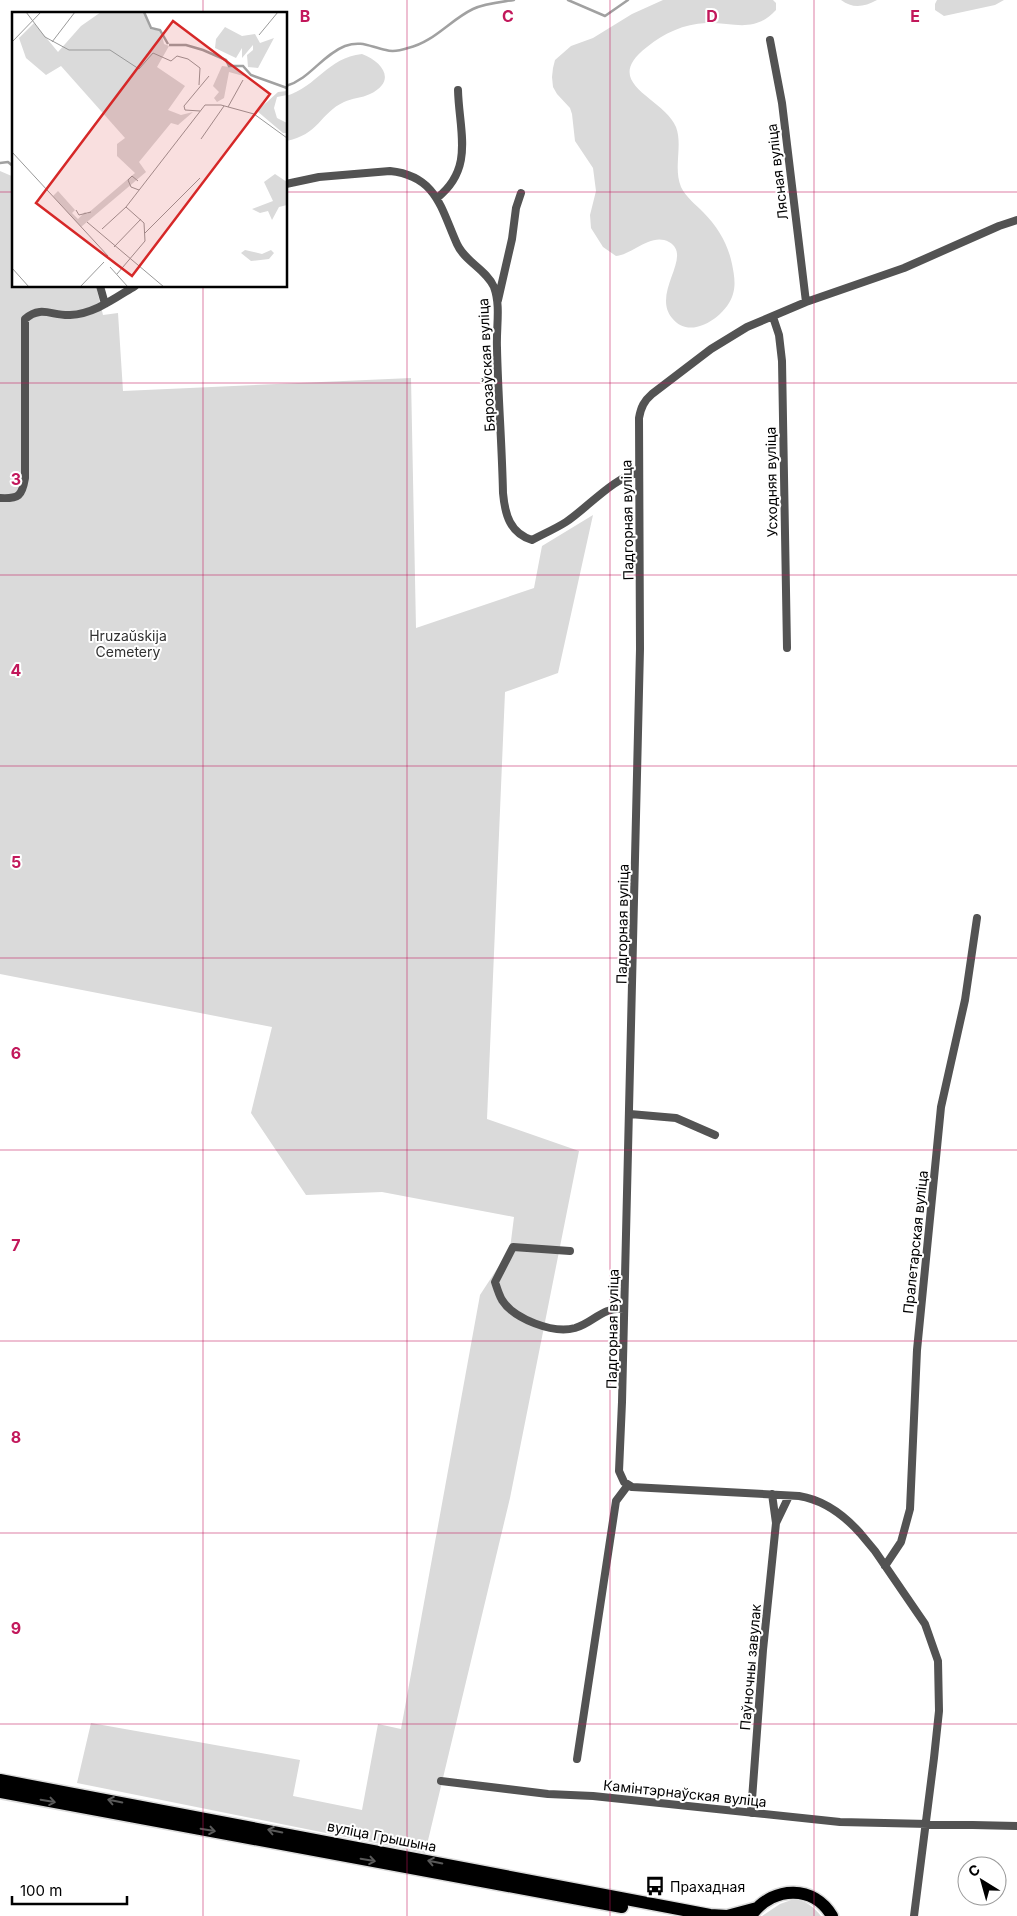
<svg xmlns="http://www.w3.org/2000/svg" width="1017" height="1916" viewBox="0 0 1017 1916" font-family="Inter,sans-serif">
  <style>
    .green { fill: #dadada }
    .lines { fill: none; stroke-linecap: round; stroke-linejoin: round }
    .stream { stroke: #a1a1a1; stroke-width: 2.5 }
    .primary-casing { stroke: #dbdbdb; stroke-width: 15 }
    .minor { stroke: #535353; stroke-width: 8 }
    .primary { stroke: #000; stroke-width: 12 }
    .oneway { stroke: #595959 }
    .grid { fill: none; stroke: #c2185b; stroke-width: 1; stroke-opacity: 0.55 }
    .labels { text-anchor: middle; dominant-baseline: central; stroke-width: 4; stroke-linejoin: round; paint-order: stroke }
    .street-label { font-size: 14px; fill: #000; stroke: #fff }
    .park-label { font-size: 14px; fill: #313131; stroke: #fff }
    .poi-label { font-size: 14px; fill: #000; stroke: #fff; text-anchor: start }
    .inset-river { fill: none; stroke: #a1a1a1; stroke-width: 2.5 }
    .inset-road { fill: none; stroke: #999; stroke-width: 1 }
    .view { fill: #d62828; fill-opacity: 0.15; stroke: #d62828; stroke-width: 2.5 }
    .inset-edge { fill: none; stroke: #000; stroke-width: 2.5 }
    .grid-label { font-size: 16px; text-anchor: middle; font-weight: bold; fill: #c2185b; stroke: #fff; stroke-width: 4; stroke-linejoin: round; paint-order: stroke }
  </style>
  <rect width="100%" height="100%" fill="#fff"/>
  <!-- green -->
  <path class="green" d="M663,0H773L776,3V10C754,34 733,22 706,23C684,24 664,33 647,47C599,84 664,97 676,127C683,146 673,167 681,187C686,197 696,205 703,212C718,227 728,244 732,264C734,274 736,284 733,294C727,316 690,342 672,318C651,292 694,256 669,242C651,232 632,255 616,256L603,247L591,228L590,215L596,191L593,168L575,141L572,114L570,108L557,94L553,87L552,77L553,68L555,60L571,46L593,38L632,14Z
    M841,0H877C864,7 853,9 841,0Z
    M937,0H1004L995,5L944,16L935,10V4Z
    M362,54C383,62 397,81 370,94C362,98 352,98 344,102C320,113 319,135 286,141V96C318,86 327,58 362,54Z
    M0,171L14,177V286H96L103,315L118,313L123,391L411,378L416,628L534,588L542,546L593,515L558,673L505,692L487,1119L579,1151L510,1498L425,1853L77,1783L91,1723L300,1760L293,1796L362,1810L378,1724L401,1729L480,1295L510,1249L514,1217L382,1192L306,1195L251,1113L272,1027L0,974Z
    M794,1899C806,1901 813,1906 821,1916H762L780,1904Z"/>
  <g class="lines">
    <!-- stream -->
    <path class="stream" d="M568,0L605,16L628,0
      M286,86C310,79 322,55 345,46C362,40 370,47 386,50C392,52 402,50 408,48C434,42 450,20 473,9C485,3 501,2 514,0
      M0,163L8,162L14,167"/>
    <defs>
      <path id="primary" d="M0,1780L710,1915L727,1916L757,1908
        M0,1792L622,1907
        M753,1913C774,1886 814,1885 832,1916"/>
    </defs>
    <!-- primary casing -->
    <use href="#primary" class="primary-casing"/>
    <!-- minor -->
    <path class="minor" d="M770,40L782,103L806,302
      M286,184L319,177L390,171C437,176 441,209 457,244C465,262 486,269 494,287C501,306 496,328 497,348C498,396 502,445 503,493C505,515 510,533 532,540C543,534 555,529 566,522C586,509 616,475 639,473
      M437,198C475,168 459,131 458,90
      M100,286L105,304
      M498,300L512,239L516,208L521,193
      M773,317L779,335L782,361L787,648
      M0,498C19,499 22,496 25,478V319C41,305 52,316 70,315C94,314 115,298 135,286
      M630,1114L676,1118L715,1135
      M570,1251L513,1247L495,1282C497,1288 499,1295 502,1300C514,1319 553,1334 575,1328C595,1322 601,1307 624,1309
      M772,1494L776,1523
      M885,1566L901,1542L910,1509L917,1350L941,1107L965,1000L977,918
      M577,1759L616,1501L628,1485
      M441,1781L548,1794L593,1796L840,1822L1017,1826
      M751,1813L763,1650L776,1523L789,1496
      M914,1916L934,1758L939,1711L938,1661L925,1624L875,1551L860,1533C843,1514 824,1500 799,1496L632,1487L624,1482L619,1471L622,1402L640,649L639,418C641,407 644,401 652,394L711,349L747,327L806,302L904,268L999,226L1017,220"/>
    <!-- primary -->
    <use href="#primary" class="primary"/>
  </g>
  <!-- one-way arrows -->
  <defs><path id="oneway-shaft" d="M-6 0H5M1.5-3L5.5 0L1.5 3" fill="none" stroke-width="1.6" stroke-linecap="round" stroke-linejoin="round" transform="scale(1.25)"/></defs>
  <g class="oneway">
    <use href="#oneway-shaft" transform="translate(48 1801) rotate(10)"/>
    <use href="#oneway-shaft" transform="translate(115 1801) rotate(-169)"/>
    <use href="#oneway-shaft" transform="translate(208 1830) rotate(10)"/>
    <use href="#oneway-shaft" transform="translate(275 1831) rotate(-169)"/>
    <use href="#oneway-shaft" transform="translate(368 1860) rotate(10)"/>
    <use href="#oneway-shaft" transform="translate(435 1862) rotate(-169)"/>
  </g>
  <!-- grid -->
  <path class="grid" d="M203,0V14M407,0V1916M610,0V1916M814,0V1916M0,192H14M286,192H1017M203,286V1916M0,383H1017M0,575H1017M0,766H1017M0,958H1017M0,1150H1017M0,1341H1017M0,1533H1017M0,1724H1017"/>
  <!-- icons -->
  <defs>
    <symbol id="bus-bare" viewBox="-9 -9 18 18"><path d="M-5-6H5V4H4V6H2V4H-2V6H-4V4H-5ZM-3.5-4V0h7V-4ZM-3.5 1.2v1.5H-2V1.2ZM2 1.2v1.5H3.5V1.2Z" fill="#000" stroke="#fff" stroke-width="2.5" paint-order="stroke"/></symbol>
  </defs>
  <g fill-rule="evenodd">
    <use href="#bus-bare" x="641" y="1872" width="28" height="28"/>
  </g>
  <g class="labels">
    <!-- street labels -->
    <g class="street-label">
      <text transform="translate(777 172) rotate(-97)">Лясная вуліца</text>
      <text transform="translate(486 365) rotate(-93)">Бярозаўская вуліца</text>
      <text transform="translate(771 482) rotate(-91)">Усходняя вуліца</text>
      <text transform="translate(627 520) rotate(-91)">Падгорная вуліца</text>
      <text transform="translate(622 924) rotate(-89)">Падгорная вуліца</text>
      <text transform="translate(915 1242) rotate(-84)">Пралетарская вуліца</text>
      <text transform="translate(612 1329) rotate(-89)">Падгорная вуліца</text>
      <text transform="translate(750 1667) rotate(-85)">Паўночны завулак</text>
      <text transform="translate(685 1793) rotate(6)">Камінтэрнаўская вуліца</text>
      <text transform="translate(382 1836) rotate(11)">вуліца Грышына</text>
    </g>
    <!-- park labels -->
    <g class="park-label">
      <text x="128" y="635">Hruzaŭskija<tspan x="128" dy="16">Cemetery</tspan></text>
    </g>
    <!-- poi labels -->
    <g class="poi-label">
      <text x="670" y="1886">Прахадная</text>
    </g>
  </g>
  <!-- overview -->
  <g transform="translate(12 12)">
    <rect width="275" height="275" fill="#fff"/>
    <path d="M89,0L132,1L138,17L149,19L152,32L157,34L145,55L173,74L156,98L169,103L181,100L166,113L159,111L127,150L134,160L69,215L41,184L46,179L63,198L60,201L66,207L73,200L75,202L123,161L105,144V132L113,126L49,54L34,63L14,46L7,26L22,11L46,40L69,14ZM213,15L230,24L243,22L248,31L262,26L246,56L236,55L235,43L241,38V33L230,46V36L224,46L203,36L204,27ZM210,54L225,56L235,65L217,60L212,86L205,90L202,86L207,80L201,74ZM275,79V83L265,85L262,96L265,106L275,111V121H271L245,99L266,80ZM263,162L275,170V193L267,195L260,208L256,199L248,201L240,197L261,189L252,170ZM233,238L250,242L259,238L262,241L257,247L239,249L229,241Z" fill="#dadada"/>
    <path class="inset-river" d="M132,0L139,16L148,18L156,32M157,33H174L191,38L214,48L217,54H231L239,63L275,76"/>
    <path class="inset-road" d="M14,0L33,25L57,38H98L127,57L141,41L159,49L165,44L176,47L188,56L187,73M247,23L266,0M0,30L29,0M40,30L63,0M216,95L231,68M188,99L173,98L172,94L197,64M189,127L212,94M0,140L96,244M126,169L120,164L116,168L119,175L127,178M64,198L67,203L79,200M75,210L152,275M90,217L114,195L193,93H209L242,102L275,126M133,221L188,166M102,235L129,207M98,255L116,275M0,256L17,275M105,262L133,229L132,211L114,195M68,275L92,250"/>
    <path class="view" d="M161,9L258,82L120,264L24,191Z"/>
    <rect width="275" height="275" class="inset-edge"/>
  </g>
  <g class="grid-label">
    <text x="305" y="22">B</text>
    <text x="508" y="22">C</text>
    <text x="712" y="22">D</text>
    <text x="915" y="22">E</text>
    <text x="16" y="485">3</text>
    <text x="16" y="676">4</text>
    <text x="16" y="868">5</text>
    <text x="16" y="1059">6</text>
    <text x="16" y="1251">7</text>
    <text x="16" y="1443">8</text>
    <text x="16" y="1634">9</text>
  </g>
  <!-- north arrow -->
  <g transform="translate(982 1881) rotate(323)"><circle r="24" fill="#ffffff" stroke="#999999"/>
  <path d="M0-4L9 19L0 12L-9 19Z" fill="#000000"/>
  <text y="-8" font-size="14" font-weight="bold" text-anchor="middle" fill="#000000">С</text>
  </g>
  <!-- scale -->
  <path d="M12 1896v8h115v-8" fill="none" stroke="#000000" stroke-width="2.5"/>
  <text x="20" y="1896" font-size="15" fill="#000000" stroke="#ffffff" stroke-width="4" paint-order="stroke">100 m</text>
</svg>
